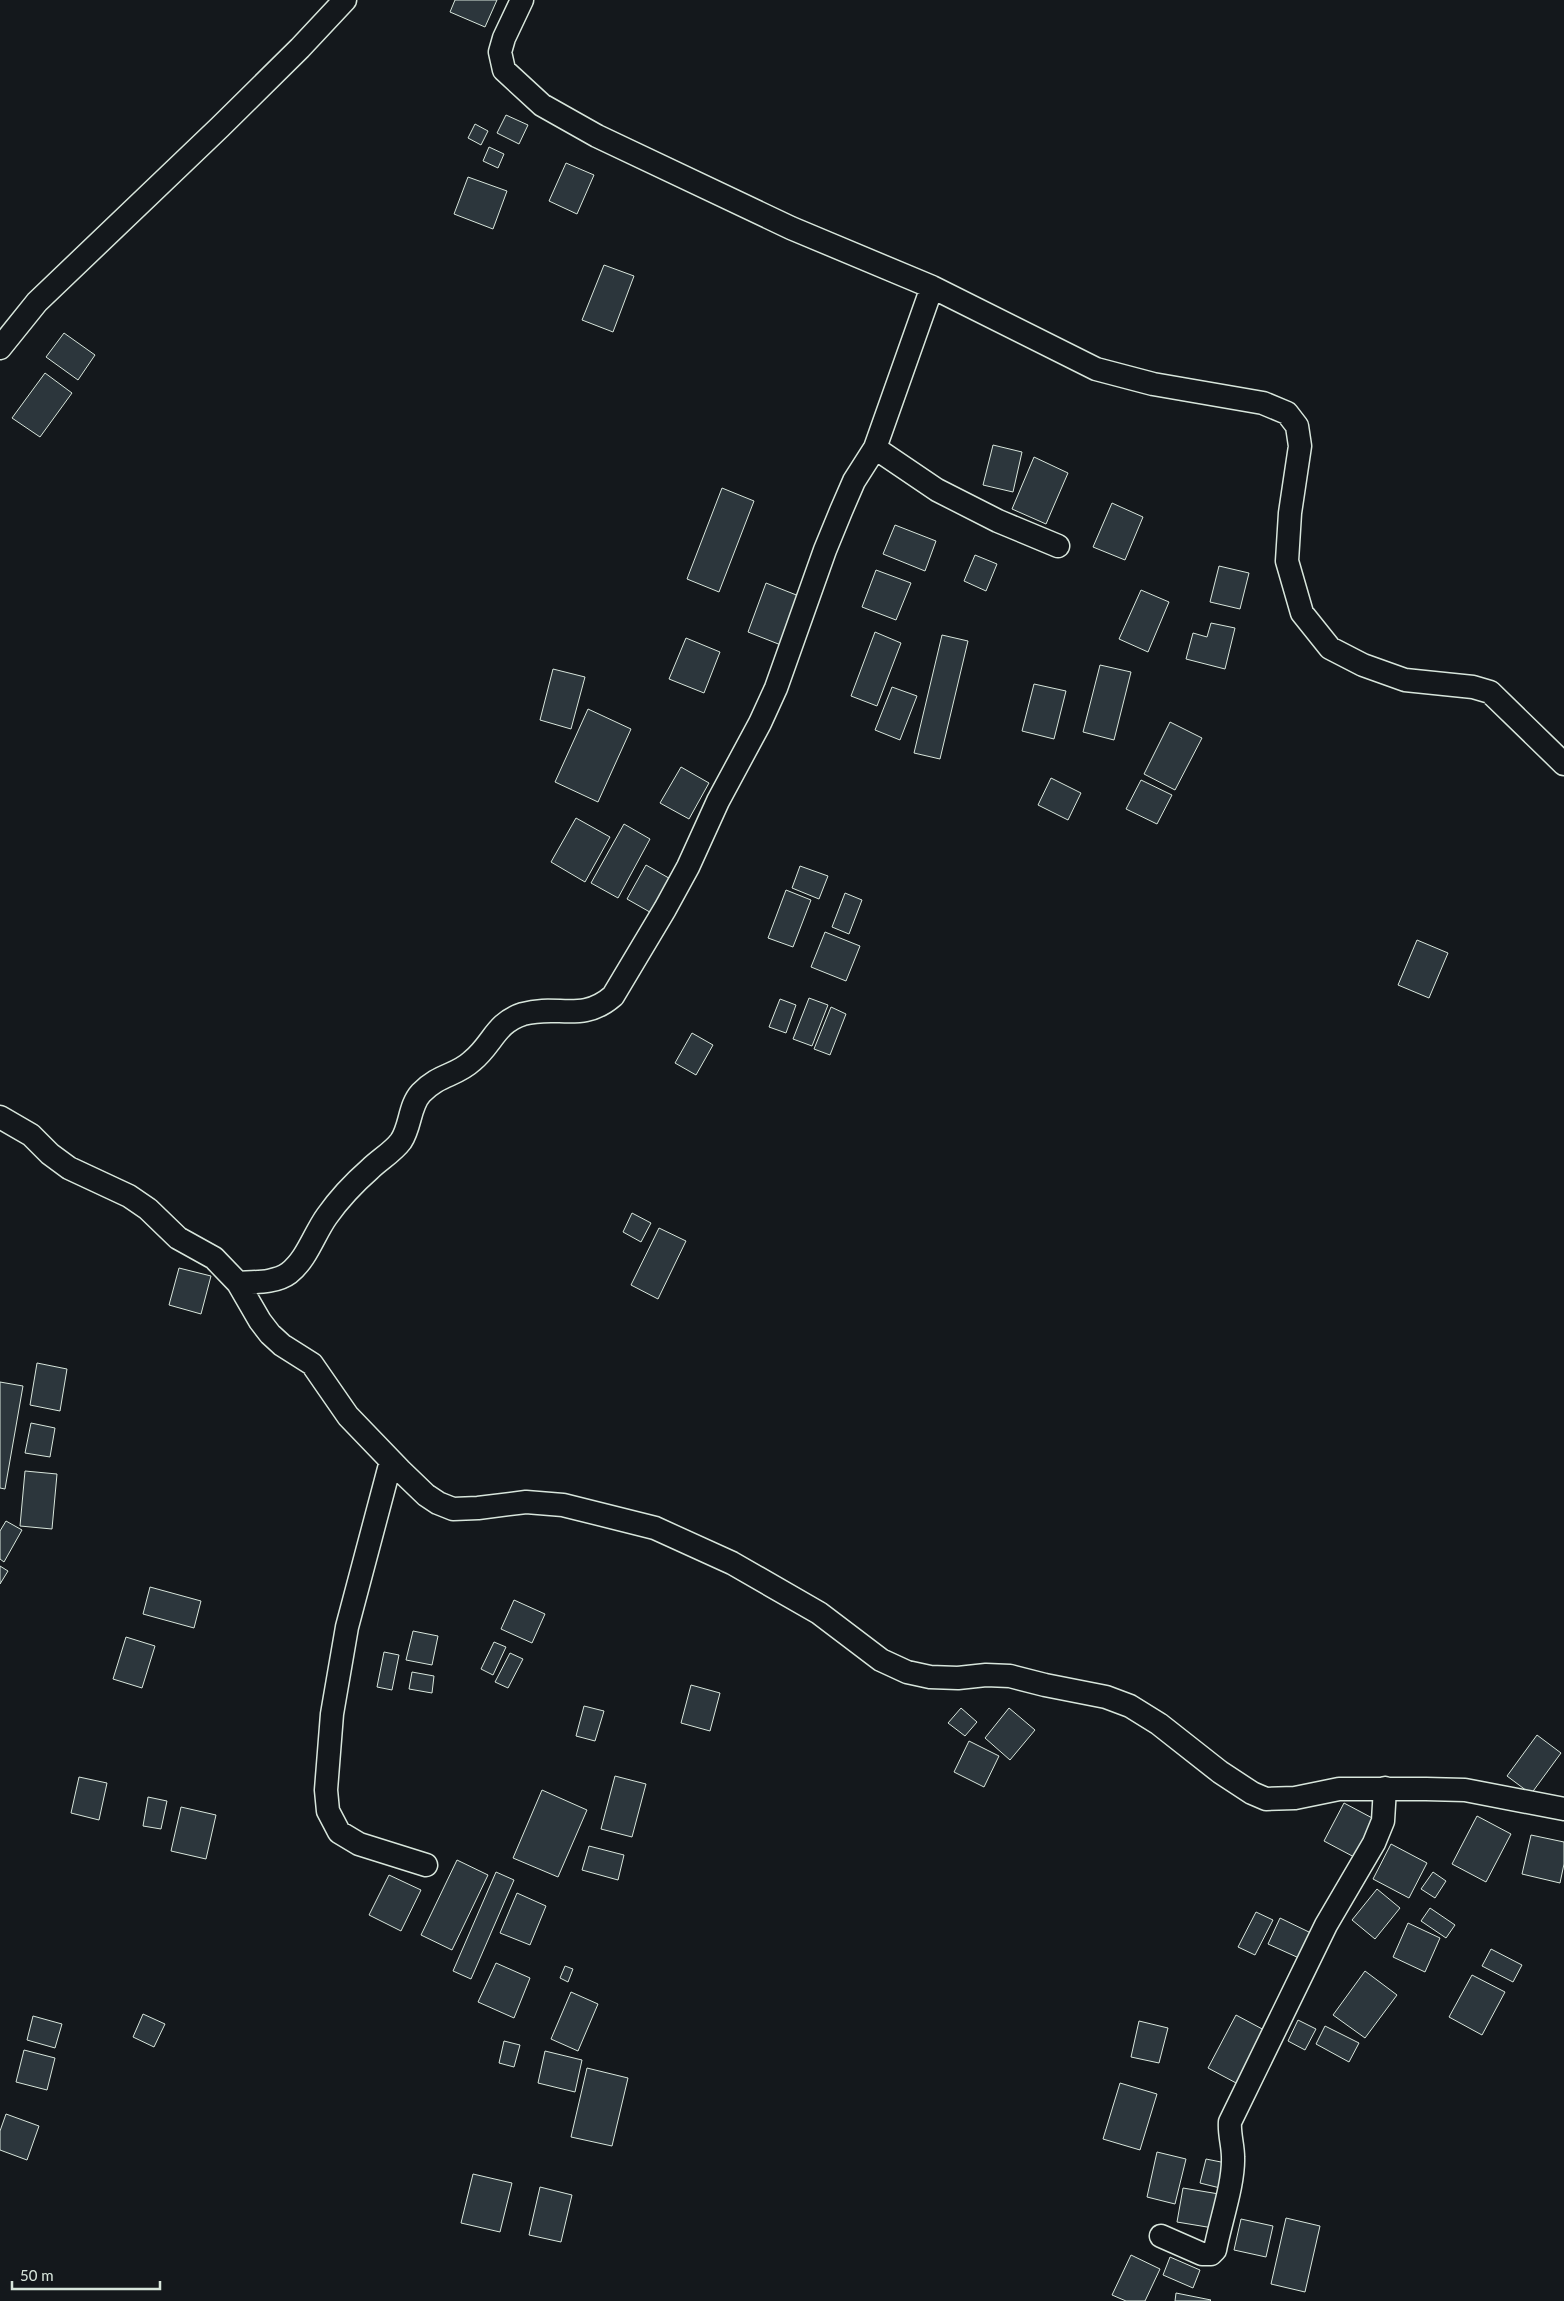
<svg xmlns="http://www.w3.org/2000/svg" width="1564" height="2301" viewBox="0 0 1564 2301" font-family="Lato,sans-serif">
  <style>
    .building { fill: #2c363c; stroke: #d8e6dc }
    .lines { fill: none; stroke-linecap: round; stroke-linejoin: round }
    .minor-casing { stroke: #d8e6dc; stroke-width: 25 }
    .minor { stroke: #14181c; stroke-width: 22 }
  </style>
  <rect width="100%" height="100%" fill="#14181c"/>
  <!-- building -->
  <path class="building" d="M455,0H497L485,27L450,12Z
    M506,115L528,125L519,144L497,133Z
    M475,124L488,131L481,145L468,138Z
    M489,147L504,154L498,168L483,161Z
    M566,163L594,175L577,214L549,201Z
    M468,177L507,191L493,229L454,214Z
    M604,265L634,276L613,332L582,320Z
    M64,333L95,355L78,380L46,357Z
    M45,373L72,393L40,437L12,418Z
    M993,445L1022,452L1013,492L983,485Z
    M1034,457L1068,473L1046,524L1012,509Z
    M722,488L754,501L719,592L687,579Z
    M1112,503L1143,517L1125,560L1093,547Z
    M895,525L936,541L925,571L883,554Z
    M975,555L997,564L986,591L964,581Z
    M1219,566L1249,573L1240,609L1210,602Z
    M876,570L911,583L896,620L862,607Z
    M766,583L804,598L786,647L748,632Z
    M1141,590L1169,602L1148,652L1119,639Z
    M1211,623L1235,628L1225,669L1186,659L1193,633L1207,637Z
    M875,632L901,643L877,706L851,696Z
    M942,635L968,641L940,759L914,753Z
    M686,638L720,652L704,693L669,679Z
    M1100,665L1131,672L1114,740L1083,732Z
    M553,669L585,677L571,729L540,720Z
    M1034,684L1066,691L1054,739L1022,731Z
    M892,687L917,696L900,740L875,730Z
    M588,709L631,729L598,802L555,782Z
    M1170,722L1202,738L1175,790L1144,774Z
    M681,767L709,783L689,819L660,803Z
    M1051,778L1081,793L1068,820L1038,805Z
    M1141,780L1172,795L1157,824L1126,809Z
    M576,818L610,837L585,882L551,862Z
    M624,824L650,839L618,898L591,883Z
    M646,865L674,881L655,915L627,899Z
    M800,866L828,876L819,899L792,888Z
    M786,890L811,900L793,947L768,938Z
    M845,893L862,900L849,934L832,927Z
    M825,932L860,946L846,981L811,967Z
    M1417,940L1448,953L1429,998L1398,985Z
    M809,998L828,1005L812,1046L793,1039Z
    M780,999L796,1005L786,1033L769,1027Z
    M831,1007L846,1014L830,1055L814,1049Z
    M692,1033L713,1045L696,1075L675,1063Z
    M632,1213L651,1223L641,1242L623,1232Z
    M659,1228L686,1241L658,1299L631,1285Z
    M179,1268L211,1276L201,1314L169,1305Z
    M37,1363L67,1369L60,1411L30,1405Z
    M0,1382L23,1386L5,1489L0,1488Z
    M31,1423L55,1428L50,1457L25,1453Z
    M25,1471L57,1474L52,1529L20,1526Z
    M6,1521L22,1530L4,1562L0,1559V1531Z
    M0,1566L8,1571L0,1584Z
    M150,1587L201,1601L194,1628L143,1614Z
    M514,1600L545,1614L532,1643L501,1629Z
    M413,1631L438,1636L432,1665L406,1660Z
    M126,1637L155,1646L142,1688L113,1679Z
    M494,1642L506,1647L493,1675L481,1669Z
    M384,1652L399,1655L392,1690L377,1687Z
    M510,1653L523,1659L508,1688L495,1682Z
    M412,1672L434,1676L432,1693L409,1689Z
    M691,1685L720,1693L710,1731L681,1723Z
    M584,1706L604,1711L595,1741L576,1736Z
    M961,1708L977,1722L965,1736L948,1723Z
    M1009,1708L1035,1730L1010,1760L985,1738Z
    M1537,1735L1561,1753L1531,1794L1507,1776Z
    M969,1741L999,1756L984,1787L954,1772Z
    M615,1776L646,1784L632,1837L601,1829Z
    M79,1777L107,1783L99,1820L71,1813Z
    M542,1790L587,1810L558,1877L513,1858Z
    M148,1797L167,1801L161,1829L143,1826Z
    M1344,1803L1376,1820L1356,1858L1324,1841Z
    M181,1807L216,1815L206,1859L171,1851Z
    M1477,1816L1511,1834L1486,1882L1452,1864Z
    M1531,1835L1564,1842V1864L1560,1883L1522,1874Z
    M1391,1844L1427,1863L1409,1898L1373,1879Z
    M589,1846L624,1855L618,1880L582,1870Z
    M457,1860L488,1875L452,1950L421,1935Z
    M496,1872L514,1880L471,1979L453,1971Z
    M1433,1872L1446,1881L1435,1898L1421,1889Z
    M389,1875L421,1890L401,1931L369,1915Z
    M1377,1889L1400,1908L1375,1939L1352,1920Z
    M517,1893L546,1906L530,1945L500,1933Z
    M1430,1908L1455,1925L1446,1938L1421,1921Z
    M1256,1912L1273,1920L1255,1955L1238,1947Z
    M1280,1918L1311,1933L1299,1958L1268,1944Z
    M1408,1923L1440,1938L1425,1972L1393,1957Z
    M1491,1949L1522,1965L1513,1982L1482,1966Z
    M496,1963L530,1978L514,2018L478,2002Z
    M565,1966L573,1969L568,1982L560,1978Z
    M1365,1971L1397,1995L1365,2038L1333,2015Z
    M1472,1975L1505,1992L1482,2035L1449,2017Z
    M571,1992L598,2004L578,2051L551,2039Z
    M143,2014L165,2024L154,2047L133,2037Z
    M1236,2015L1266,2031L1238,2084L1208,2068Z
    M33,2016L62,2024L55,2048L27,2040Z
    M1298,2020L1316,2029L1305,2050L1288,2041Z
    M1139,2021L1168,2028L1159,2063L1131,2057Z
    M1325,2026L1359,2043L1349,2062L1316,2044Z
    M504,2041L520,2045L514,2067L499,2063Z
    M24,2050L55,2058L47,2090L16,2082Z
    M545,2051L582,2060L575,2092L538,2083Z
    M587,2068L628,2078L612,2146L571,2137Z
    M1120,2083L1157,2094L1140,2150L1103,2139Z
    M6,2114L39,2126L27,2160L0,2150V2131Z
    M1157,2152L1186,2159L1175,2204L1147,2197Z
    M1206,2159L1226,2163L1220,2188L1200,2183Z
    M473,2174L512,2183L500,2232L461,2223Z
    M540,2187L572,2195L561,2242L529,2235Z
    M1183,2188L1219,2194L1213,2228L1177,2222Z
    M1286,2218L1320,2226L1305,2292L1271,2284Z
    M1241,2219L1273,2226L1266,2257L1234,2250Z
    M1131,2255L1160,2269L1145,2301H1126L1112,2295Z
    M1170,2257L1200,2270L1193,2288L1163,2275Z
    M1176,2293L1211,2300L1210,2301H1175Z"/>
  <g class="lines">
    <defs>
      <path id="minor" d="M522,0L504,38L500,52L504,70L542,105L597,136L791,228L932,287L1096,369L1153,384L1263,403L1287,413L1297,426L1300,446L1290,513L1287,561L1302,613L1330,648L1363,665L1405,680L1473,687L1490,692L1564,764
        M932,287L875,448L937,490L998,521L1058,546
        M0,348L37,302L220,127L300,48L345,0
        M0,1117L31,1135L50,1154L69,1168L129,1196L148,1209L178,1238L214,1258L238,1283L260,1321L270,1334L282,1345L312,1364L348,1416L400,1470L426,1495L438,1503L453,1509L478,1508L526,1502L563,1505L655,1528L732,1563L819,1613L881,1660L907,1672L930,1677L958,1678L986,1675L1010,1676L1045,1685L1106,1697L1130,1706L1159,1724L1220,1772L1252,1793L1266,1799L1295,1798L1339,1789H1426L1465,1790L1564,1809
        M238,1283C254,1282 276,1283 289,1273C307,1259 314,1234 327,1216C339,1199 354,1183 370,1169C379,1160 393,1152 401,1141C411,1126 409,1106 421,1093C439,1074 456,1076 472,1061C493,1044 495,1023 523,1014C558,1004 582,1023 613,996L665,909L688,867L718,801L760,723L776,688L825,550L841,511L854,481L875,448
        M391,1461L347,1627L332,1714L326,1790L328,1811L339,1832L359,1844L426,1865
        M1161,2236L1202,2254H1211L1215,2250C1220,2223 1234,2184 1233,2157C1233,2145 1229,2134 1230,2122L1326,1925L1374,1843L1383,1821L1385,1788"/>
    </defs>
    <!-- minor casing -->
    <use href="#minor" class="minor-casing"/>
    <!-- minor -->
    <use href="#minor" class="minor"/>
  </g>
  <!-- scale -->
  <path d="M12 2281v8h148v-8" fill="none" stroke="#d8e6dc" stroke-width="2.5"/>
  <text x="20" y="2281" font-size="15" fill="#d8e6dc" stroke="#14181c" stroke-width="4" paint-order="stroke">50 m</text>
</svg>
